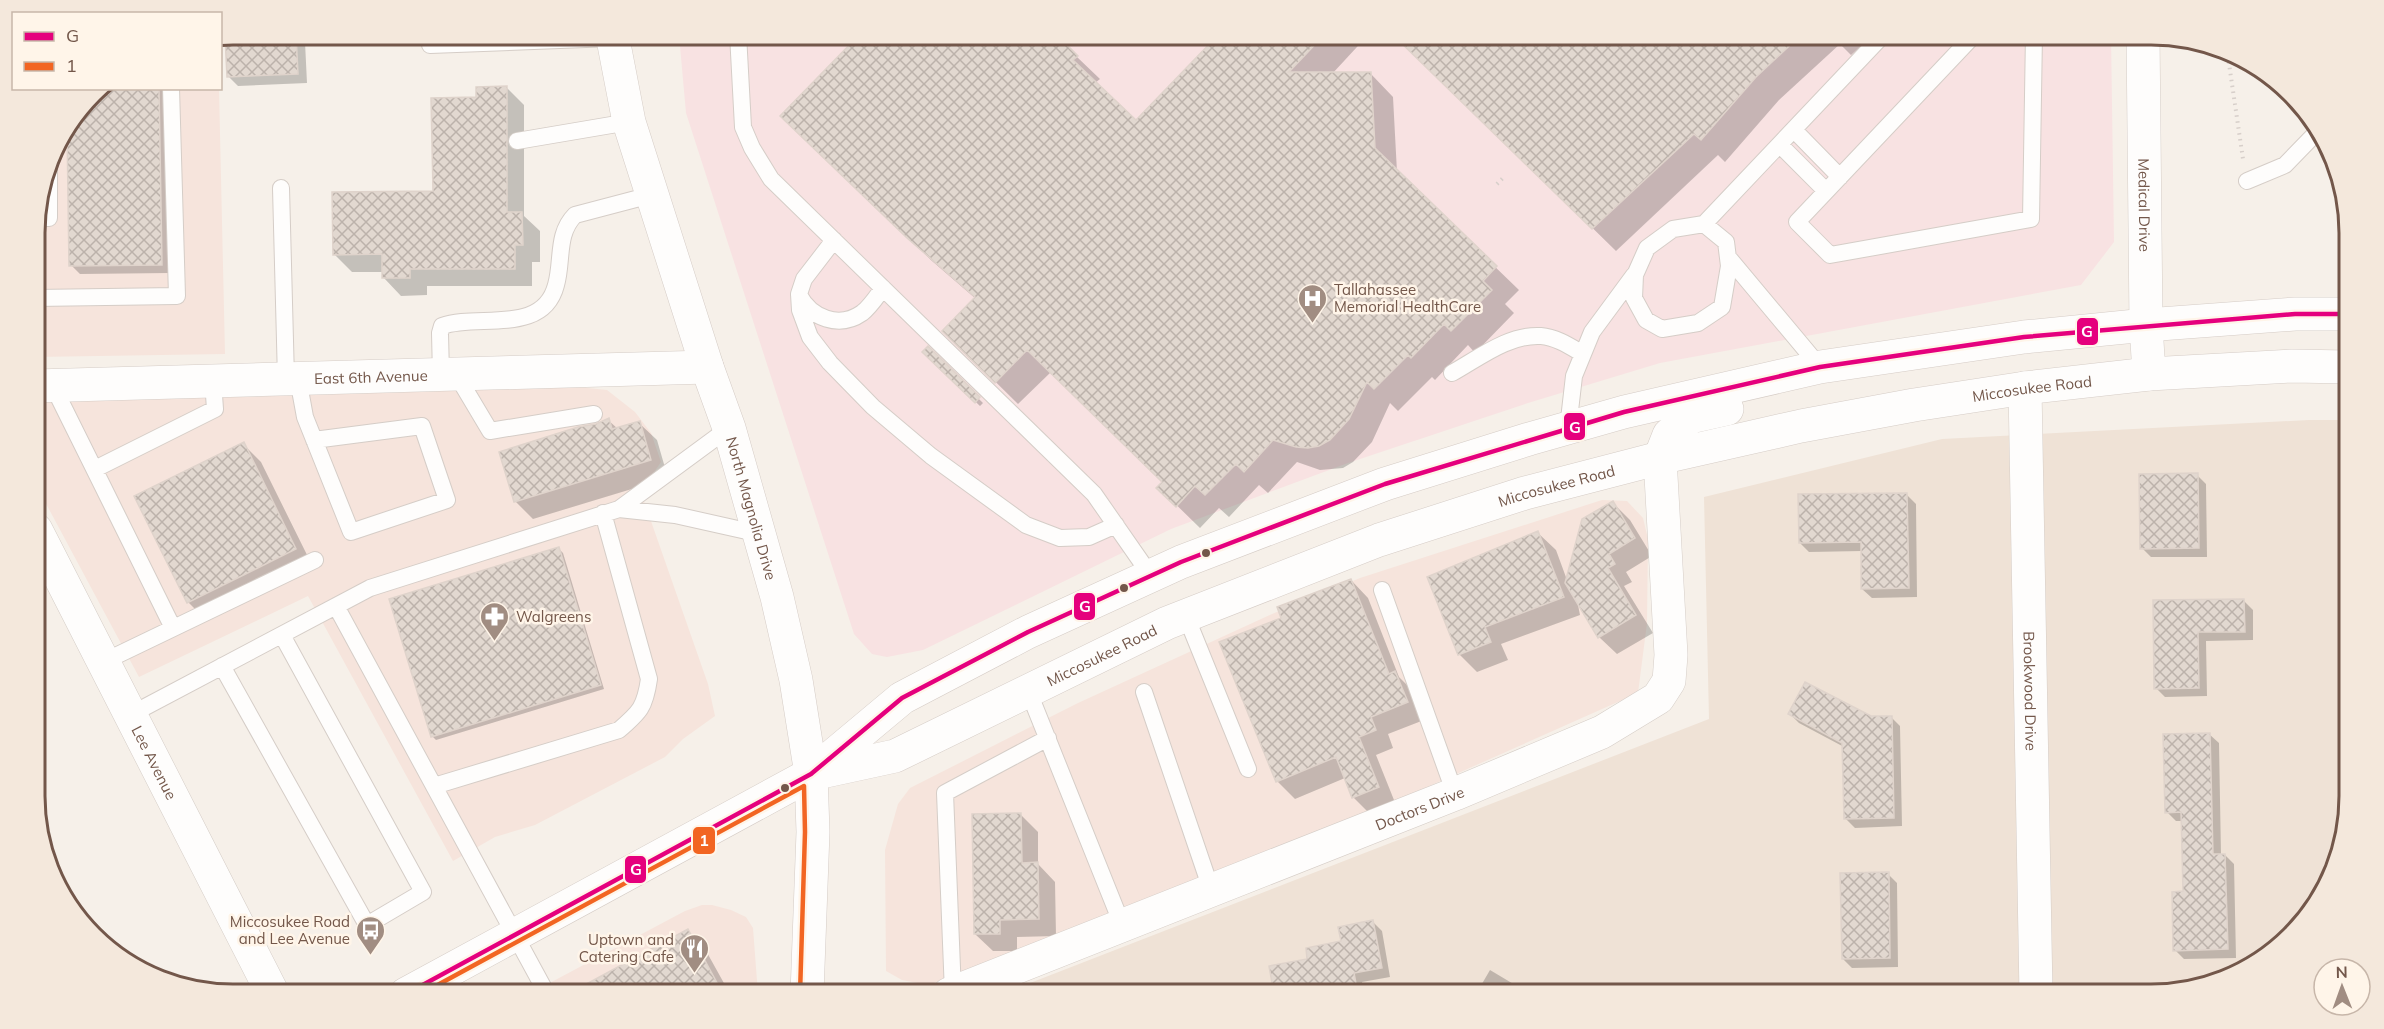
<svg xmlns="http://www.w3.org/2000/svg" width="2384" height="1029" viewBox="0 0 2384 1029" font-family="Mulish,sans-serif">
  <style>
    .residential { fill: #efe2d6 }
    .commercial { fill: #f6e4dc }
    .medical { fill: #f8e2e2 }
    .shadow { fill: #0003 }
    .building { fill: url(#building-cross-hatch); stroke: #dfd3cb; stroke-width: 1.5 }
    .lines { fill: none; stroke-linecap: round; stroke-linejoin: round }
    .lane-casing { stroke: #d5cdc7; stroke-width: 18 }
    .street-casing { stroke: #d5cdc7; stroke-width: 34 }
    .secondary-casing { stroke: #d5ccc6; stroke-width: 34 }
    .path { stroke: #d7cfca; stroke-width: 4; stroke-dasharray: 1.5 4.5; stroke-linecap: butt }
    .lane { stroke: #fefdfc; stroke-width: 16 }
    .street { stroke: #fefdfc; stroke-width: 33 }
    .secondary { stroke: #fefdfc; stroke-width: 33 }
    .bus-1-casing { stroke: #fff5e9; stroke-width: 9 }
    .bus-2-casing { stroke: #fff5e9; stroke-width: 9 }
    .bus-1 { stroke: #e5007d; stroke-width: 4.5 }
    .bus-2 { stroke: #f26522; stroke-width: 4.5 }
    .bus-dot { fill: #73574a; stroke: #fff5e9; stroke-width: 2 }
    .labels { text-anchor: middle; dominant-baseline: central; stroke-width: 5; stroke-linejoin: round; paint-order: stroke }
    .street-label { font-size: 15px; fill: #73574a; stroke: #fff5e9 }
    .poi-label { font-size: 15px; fill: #73574a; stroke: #fff5e9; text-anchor: start }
    .rim { fill: none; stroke: #73574a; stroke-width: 3 }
    .line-badge { stroke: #fff5e9; stroke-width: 2 }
    .badge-label { font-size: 16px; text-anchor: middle; font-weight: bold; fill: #fff }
  </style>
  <defs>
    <pattern id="building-cross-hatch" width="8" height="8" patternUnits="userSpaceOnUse" patternTransform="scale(1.5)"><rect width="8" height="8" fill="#e2d8d0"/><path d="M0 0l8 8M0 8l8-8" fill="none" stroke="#bcb2ab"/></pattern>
  </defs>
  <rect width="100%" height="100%" fill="#f6f0e9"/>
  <!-- residential -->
  <path class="residential" d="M2309,420H2348L2349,797L2335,872L2308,917L2262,961L2164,994H1002L1709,719L1704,497L1942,439Z"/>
  <!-- commercial -->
  <path class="commercial" d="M98,89H219L225,354L35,357V219L55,145Z
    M578,387L607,390L635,412L651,433L661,462L650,478L638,484L708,684L715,716L683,739L665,757L535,825L495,837L453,861L308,596L139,677L36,485L35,397H241Z
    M1602,500L1627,501L1643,518L1648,539L1647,623L1638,693L1353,820L1164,897L928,985L902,980L886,971L885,850L898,804L910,788L1078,703L1272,614L1360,578Z
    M702,905H712L731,910L746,917L753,928L758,994H529L685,911Z"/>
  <!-- medical -->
  <path class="medical" d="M679,35H2111L2114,242L2081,285L1660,363L1528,403L1348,463L1171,529L923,650L887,657L872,654L854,634L686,113Z"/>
  <!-- shadow -->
  <path class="shadow" d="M257,34H297L305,42L307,83L238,86L229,77Z
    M1221,34H1369L1332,74H1371L1393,97L1397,172L1519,290L1505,304L1514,313L1475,353L1468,345L1435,380L1432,377L1398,411L1390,403L1372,442L1353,462L1343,468L1320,470L1297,462L1268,493L1259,485L1229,517L1219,508L1200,528L1159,488L1164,482L1051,372L1018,404L944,331L976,299L932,261L805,138L1077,57L1100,79L1095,83L1136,123Z
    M1394,34H1867L1870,38L1851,55L1840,44L1779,100L1725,162L1718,155L1616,251Z
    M506,87L524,105V216L540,231V262H532V286H427V295L401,296L384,278V272H352L335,255L435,193L477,98Z
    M98,88H167L170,273L80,274L71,265Z
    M928,349L983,403L980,406L924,352Z
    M608,420L618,429L639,423L657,440L668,478L533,519L515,501Z
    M243,444L261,462L313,567L206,620L188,602Z
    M2197,475L2206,484L2207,557H2151L2142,548Z
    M1907,495L1916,504L1917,597L1872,598L1862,589V551L1809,552L1800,543Z
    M1613,503L1630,520L1652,556L1626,572L1632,582L1624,586L1653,633L1617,654L1599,637L1577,600L1580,615L1501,644L1508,660L1477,672L1459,654L1488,552L1538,533L1556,550L1567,580Z
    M559,549L563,553L604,689L436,740L432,736Z
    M1351,580L1368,598L1399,677L1413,691L1424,720L1388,734L1393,748L1376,755L1396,805L1371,815L1353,797L1345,778L1295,799L1277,781L1283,619Z
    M2244,601L2253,610V640L2206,641L2207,696L2165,697L2156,688L2155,602Z
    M1790,714L1891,717L1900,726L1902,826L1855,828L1846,819L1844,747L1799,723Z
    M2209,734L2219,743L2221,855H2225L2234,864L2236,958L2184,959L2175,950L2185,893L2183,821H2176L2167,812Z
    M1020,814L1038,832V864L1055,882L1056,936L1017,937V951H993L975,934Z
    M1888,874L1897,883L1898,967L1852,968L1843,959Z
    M1373,922L1382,931L1390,977L1362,982L1364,994H1276L1271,967L1309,960L1343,943Z
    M687,931L705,949L730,994H571Z
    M1490,970L1530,994H1476Z"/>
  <!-- building -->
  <path class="building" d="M233,34H296L298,74L227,77L225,36Z
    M860,34H1056L1078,56L1073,60L1136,120L1219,34H1325L1289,72H1371L1375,148L1497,266L1483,281L1492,290L1451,331L1444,324L1411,358L1408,355L1374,389L1367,382L1349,419L1330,440L1319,446L1308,448L1296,447L1273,440L1244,472L1236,464L1205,495L1195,486L1176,507L1156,488L1162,482L1027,350L995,383L942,331L975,297L907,238L780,116Z
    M1392,34H1802L1756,77L1701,140L1694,134L1592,229Z
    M507,86V212H522L523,245H515V269H410V278H382V254L333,255L332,192L433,191L431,98L476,97V87Z
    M98,88H159L162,265L69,266L67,129Z
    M928,346L980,397L975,403L922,352Z
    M609,418L612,429L640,421L651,460L514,502L499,452L578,427L596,424Z
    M244,442L296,549L187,603L134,496Z
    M2198,473L2199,548L2140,549L2139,474Z
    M1907,493L1909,588L1861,589V542L1799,543L1798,494Z
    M1613,501L1635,538L1609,554L1615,564L1608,568L1636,615L1598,638L1565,583L1582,519Z
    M1538,531L1564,597L1485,627L1491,642L1458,655L1427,577Z
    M559,547L601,685L431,737L389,599Z
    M1351,579L1389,674L1395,671L1408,702L1371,717L1376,730L1359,737L1379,787L1352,798L1336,757L1276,782L1219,642L1281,618L1277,607Z
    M2244,599L2245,632H2198L2199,688L2154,689L2153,600Z
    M1805,682L1871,716H1892L1894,818L1844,819L1842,743L1788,714Z
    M2210,733L2213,854H2225L2228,949L2173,951L2172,892L2183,891L2181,812L2165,813L2163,734Z
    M1021,813L1022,863L1038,862L1039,919L1000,920V934H974L972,814Z
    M1889,872L1890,958L1842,959L1840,873Z
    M1373,920L1382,968L1354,973L1358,994H1274L1269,966L1307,959L1306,948L1341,941L1338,927Z
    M688,929L723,994H568Z"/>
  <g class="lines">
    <defs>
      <path id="lane" d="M430,34V45L612,38
        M738,34L743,127L752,148L771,179L1094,494L1151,576
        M1975,34L1797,222L1830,255L2031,219L2034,34
        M1794,130L1840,177
        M517,141L629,122
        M1780,145L1826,191
        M2247,181L2285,165L2317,132
        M281,188L286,379
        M35,218H49V169
        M1704,224L1726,242L1729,266L1722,307L1698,323L1662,329L1646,320L1634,298L1635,275L1647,248L1673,229L1704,224L1884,34
        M834,240L804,279L799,294L800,310L810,337L830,363L873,407L931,456L1026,525L1060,538L1089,537L1116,525
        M1728,257L1820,367
        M799,295C811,318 839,329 862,313C870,307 877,296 883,288
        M35,298L177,296L171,88
        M1452,373C1479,358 1509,334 1541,336C1556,337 1571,347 1583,354
        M456,374L490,431L594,414
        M441,375L440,333L442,326C478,313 543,336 556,285C563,261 556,234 575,215L651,195
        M298,379L305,417L351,532L447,500L422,426L314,440
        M53,386L173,628
        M1568,428L1574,376L1592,332L1634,275
        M95,469L215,409L213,381
        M619,509L675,515L760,534
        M1382,590L1455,794
        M336,606L547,994
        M1186,616L1248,769
        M103,662L315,560
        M222,666L367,925L423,892L282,635
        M1028,690L1123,927
        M1144,692L1212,892
        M130,715L370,588L619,509L729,428
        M434,786L619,730C640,712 645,707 649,679L603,513
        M953,993L945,793L1048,738"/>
      <g id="street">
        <path id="s1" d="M2143,34L2146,325L2149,374"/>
        <path id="s2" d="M2025,388L2036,994"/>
        <path id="s3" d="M36,530L273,994"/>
        <path id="s4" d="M949,994L1455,794L1602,732L1658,698L1669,681L1671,655L1660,458"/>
      </g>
      <g id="secondary">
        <path id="s5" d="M612,34L629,122L707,367L729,428L777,597L796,680L811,774L813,832L807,994"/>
        <path id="s6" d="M35,386L707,367"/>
        <path d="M1660,458L1669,435L1691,417L1727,409"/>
        <path id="s7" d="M812,774L895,756L1167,623L1379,540L1525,493L1660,458L1801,426L1914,405L2025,388L2149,374L2292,366L2348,367"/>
        <path d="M406,994L811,774L902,698L1028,632L1181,562L1385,484L1529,439L1624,412L1820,367L2024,337L2146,325L2295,314H2348"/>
      </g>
    </defs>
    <!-- lane casing -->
    <use href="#lane" class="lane-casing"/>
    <!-- street casing -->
    <use href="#street" class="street-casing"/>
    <!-- secondary casing -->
    <use href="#secondary" class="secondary-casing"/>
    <!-- path -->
    <path class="path" d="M2227,50L2243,159
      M1497,184L1504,177"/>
    <!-- lane -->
    <use href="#lane" class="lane"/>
    <!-- street -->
    <use href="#street" class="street"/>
    <!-- secondary -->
    <use href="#secondary" class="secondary"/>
    <defs>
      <path id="bus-1" d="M406,994L811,774L902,698L1028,632L1181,562L1385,484L1624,412L1820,367L2024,337L2295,314H2348"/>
      <path id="bus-2" d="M421,994L804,786L805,832L800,994"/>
    </defs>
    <!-- bus-1 casing -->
    <use href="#bus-1" class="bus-1-casing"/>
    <!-- bus-2 casing -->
    <use href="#bus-2" class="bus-2-casing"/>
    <!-- bus-1 -->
    <use href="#bus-1" class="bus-1"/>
    <!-- bus-2 -->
    <use href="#bus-2" class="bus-2"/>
  </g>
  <!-- icons -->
  <defs>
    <symbol id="hospital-pin" viewBox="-11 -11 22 30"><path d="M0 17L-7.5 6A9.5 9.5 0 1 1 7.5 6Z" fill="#a18d82" stroke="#fff5e9"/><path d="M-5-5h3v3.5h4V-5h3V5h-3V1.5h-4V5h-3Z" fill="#fff"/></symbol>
    <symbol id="pharmacy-pin" viewBox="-11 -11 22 30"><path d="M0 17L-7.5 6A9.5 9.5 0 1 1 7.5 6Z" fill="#a18d82" stroke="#fff5e9"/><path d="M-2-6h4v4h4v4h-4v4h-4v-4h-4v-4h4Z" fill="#fff"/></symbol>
    <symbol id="bus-pin" viewBox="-11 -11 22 30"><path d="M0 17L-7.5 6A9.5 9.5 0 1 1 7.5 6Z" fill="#a18d82" stroke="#fff5e9"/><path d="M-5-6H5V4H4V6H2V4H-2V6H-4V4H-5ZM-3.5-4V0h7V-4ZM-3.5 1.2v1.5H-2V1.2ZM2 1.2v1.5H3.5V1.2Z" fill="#fff"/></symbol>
    <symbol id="restaurant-pin" viewBox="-11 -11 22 30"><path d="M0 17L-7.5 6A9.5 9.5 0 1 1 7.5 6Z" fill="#a18d82" stroke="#fff5e9"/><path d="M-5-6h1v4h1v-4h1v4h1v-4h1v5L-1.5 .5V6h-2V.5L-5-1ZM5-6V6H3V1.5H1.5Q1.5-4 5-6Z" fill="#fff"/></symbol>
  </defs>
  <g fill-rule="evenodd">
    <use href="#hospital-pin" x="1296" y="282" width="33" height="45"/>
    <use href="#pharmacy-pin" x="478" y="600" width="33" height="45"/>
    <use href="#bus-pin" x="354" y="914" width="33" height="45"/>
    <use href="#restaurant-pin" x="678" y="932" width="33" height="45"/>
  </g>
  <!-- markers -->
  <g class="bus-dot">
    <circle cx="1206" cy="553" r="5"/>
    <circle cx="1124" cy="588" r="5"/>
    <circle cx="785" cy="788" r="5"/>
  </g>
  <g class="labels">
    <!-- street labels -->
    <g class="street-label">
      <text stroke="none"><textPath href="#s1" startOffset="171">Medical Drive</textPath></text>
      <text stroke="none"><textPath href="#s6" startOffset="336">East 6th Avenue</textPath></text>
      <text stroke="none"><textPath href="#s7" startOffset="1287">Miccosukee Road</textPath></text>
      <text stroke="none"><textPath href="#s7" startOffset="801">Miccosukee Road</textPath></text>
      <text stroke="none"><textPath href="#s5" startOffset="495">North Magnolia Drive</textPath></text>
      <text stroke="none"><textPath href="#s7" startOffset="315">Miccosukee Road</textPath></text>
      <text stroke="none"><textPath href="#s2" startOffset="303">Brookwood Drive</textPath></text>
      <text stroke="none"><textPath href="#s3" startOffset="261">Lee Avenue</textPath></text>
      <text stroke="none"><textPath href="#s4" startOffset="506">Doctors Drive</textPath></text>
    </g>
    <!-- poi labels -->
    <g class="poi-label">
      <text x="1334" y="289">Tallahassee<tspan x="1334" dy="17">Memorial HealthCare</tspan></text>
      <text x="516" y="616">Walgreens</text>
      <text x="350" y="921" text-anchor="end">Miccosukee Road<tspan x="350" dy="17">and Lee Avenue</tspan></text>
      <text x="674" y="939" text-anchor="end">Uptown and<tspan x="674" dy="17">Catering Cafe</tspan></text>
    </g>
  </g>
  <!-- crop -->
  <path d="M0 0H2384V1029H0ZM233 45H2151A188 188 0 0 1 2339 233V796A188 188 0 0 1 2151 984H233A188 188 0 0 1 45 796V233A188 188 0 0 1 233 45Z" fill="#f4e8dc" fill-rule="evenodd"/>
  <path class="rim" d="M233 45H2151A188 188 0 0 1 2339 233V796A188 188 0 0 1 2151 984H233A188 188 0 0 1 45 796V233A188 188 0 0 1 233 45Z"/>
  <g class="line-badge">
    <rect x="2076" y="317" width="23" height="29" rx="6" fill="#e5007d"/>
    <rect x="1563" y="412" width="23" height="29" rx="6" fill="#e5007d"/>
    <rect x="1073" y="592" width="23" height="29" rx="6" fill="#e5007d"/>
    <rect x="692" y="826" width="24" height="29" rx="6" fill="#f26522"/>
    <rect x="624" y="855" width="23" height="29" rx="6" fill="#e5007d"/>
  </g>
  <g class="badge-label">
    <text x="2087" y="337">G</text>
    <text x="1575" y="433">G</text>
    <text x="1085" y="612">G</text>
    <text x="704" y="846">1</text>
    <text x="636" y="875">G</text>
  </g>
  <!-- legend -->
  <rect x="12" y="12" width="210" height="78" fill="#fff5e9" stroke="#c7b6a9" stroke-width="1.5"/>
  <rect x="24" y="32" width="30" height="9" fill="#e5007d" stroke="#c7b6a9" stroke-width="1.5"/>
  <text x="66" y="42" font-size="18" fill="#73574a">G</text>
  <rect x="24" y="62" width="30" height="9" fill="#f26522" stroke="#c7b6a9" stroke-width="1.5"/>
  <text x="66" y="72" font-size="18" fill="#73574a">1</text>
  <!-- north arrow -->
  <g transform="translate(2342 987) rotate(359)"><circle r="28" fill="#fff5e9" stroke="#c7b6a9" stroke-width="1.5"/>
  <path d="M0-4.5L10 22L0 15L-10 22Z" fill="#a18d82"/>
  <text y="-9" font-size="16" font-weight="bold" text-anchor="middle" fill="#73574a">N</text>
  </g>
</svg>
